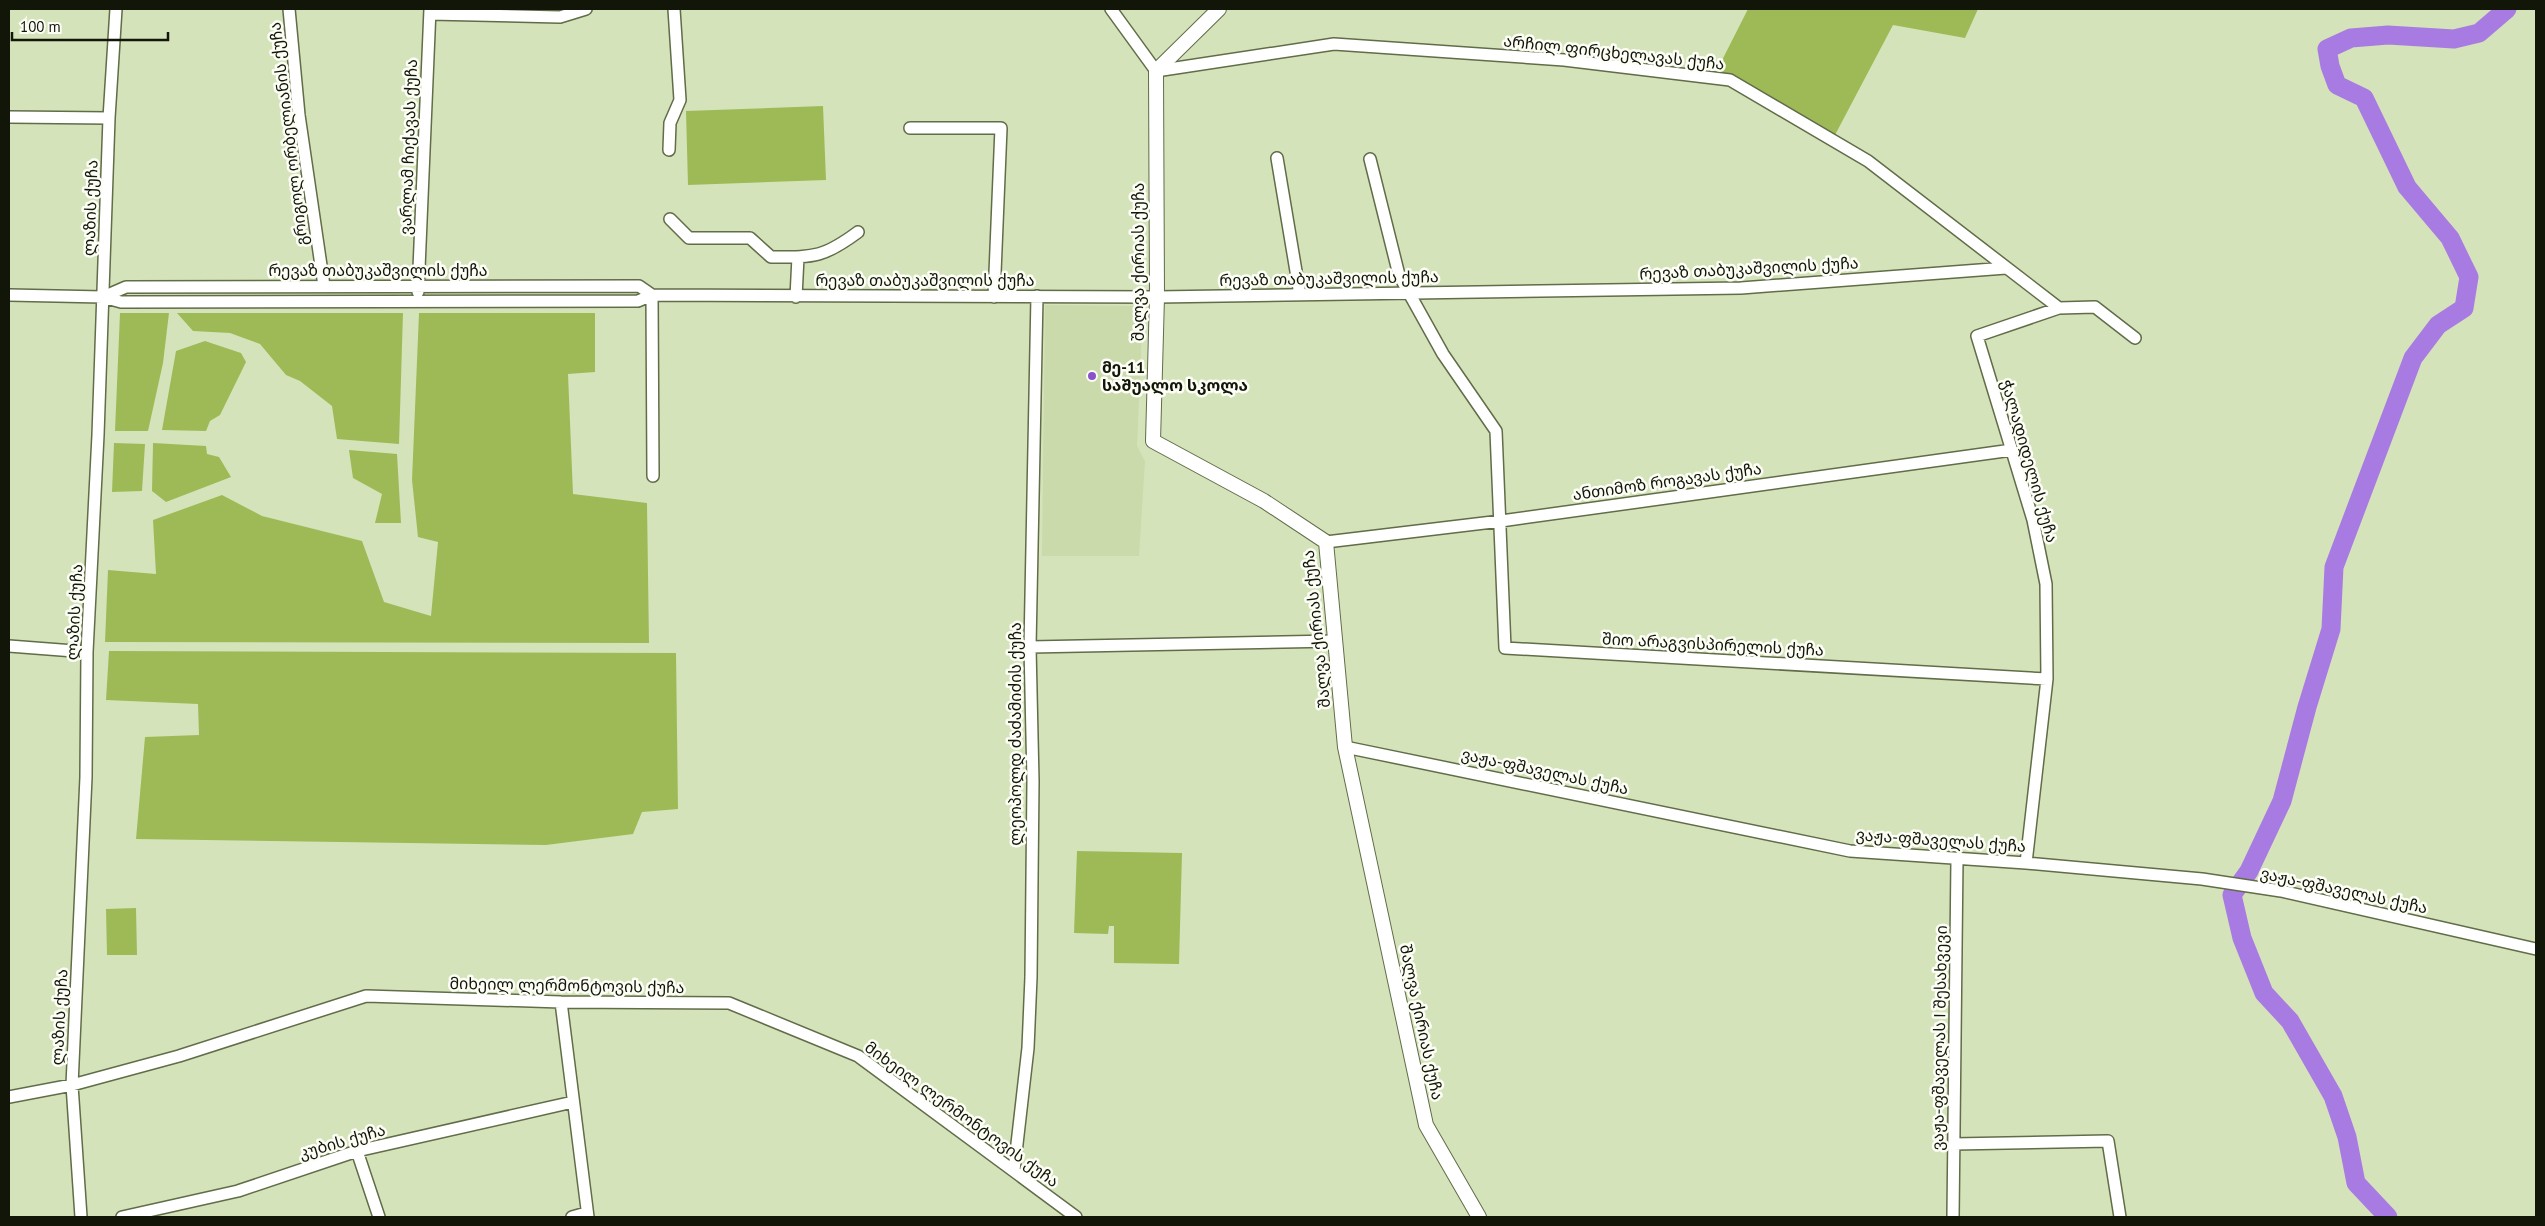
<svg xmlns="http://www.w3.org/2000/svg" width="2545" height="1226" viewBox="0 0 2545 1226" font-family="'PT Sans','Noto Sans Georgian',sans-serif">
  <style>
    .built { fill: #cadaaa }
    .green { fill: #9eba56 }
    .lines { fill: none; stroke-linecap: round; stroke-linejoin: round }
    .river { stroke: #a87be3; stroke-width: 19 }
    .minor-casing { stroke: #616c48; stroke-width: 14 }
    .tertiary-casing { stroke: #616c48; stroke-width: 16 }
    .minor { stroke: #fff; stroke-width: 11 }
    .tertiary { stroke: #fff; stroke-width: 14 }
    .poi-dot { fill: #8a53ca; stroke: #fcfef6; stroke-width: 2 }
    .labels { text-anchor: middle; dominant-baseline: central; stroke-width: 5; stroke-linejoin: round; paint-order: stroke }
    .street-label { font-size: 16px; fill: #121608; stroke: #fcfef6 }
    .poi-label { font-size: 16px; font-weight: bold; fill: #121608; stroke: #fcfef6; text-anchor: start }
  </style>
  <rect width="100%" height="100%" fill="#d5e3ba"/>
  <!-- built -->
  <path class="built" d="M1045,305L1143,306L1137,446L1145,461L1139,556H1042Z"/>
  <!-- green -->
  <path class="green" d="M1748,9H1978L1965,38L1893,25L1835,135L1776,105L1712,80Z
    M823,106L826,180L688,185L686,111Z
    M120,313H169L163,363L148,431H115Z
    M177,313H403L399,444L337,439L332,406L300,381L286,375L260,344L230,333L193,331Z
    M419,313H595V372L568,374L573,494L647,503L649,643L105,642L108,570L156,574L153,520L222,495L262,516L362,541L384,602L431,616L438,542L418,537L412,480Z
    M205,341L241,353L246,362L220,415L210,421L206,431L162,430L176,351Z
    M114,443L145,444L142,491L112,492Z
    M153,443L206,446L207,454L219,457L231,477L166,502L152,491Z
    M349,450L397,454L401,523H375L382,494L353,478Z
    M109,651L676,653L678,809L642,812L633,834L546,845L136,839L145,737L199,735L198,704L106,700Z
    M1077,851L1182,853L1179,964L1114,963V926H1109L1108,934L1074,933Z
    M136,908L137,955H107L106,909Z"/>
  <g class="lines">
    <!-- river -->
    <path class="river" d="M2388,1217L2356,1183L2347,1137L2333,1096L2290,1021L2264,993L2242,938L2232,895L2249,871L2282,801L2307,707L2331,629L2334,567L2413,358L2438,325L2464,308L2469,277L2450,238L2407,187L2364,98L2337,85L2330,66L2327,49L2351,38L2388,35L2454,39L2479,33L2507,9"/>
    <defs>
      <path id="minor" d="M289,9L299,115L324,286
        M1111,9L1156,71L1334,44L1564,60L1730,80L1868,161L2059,308
        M430,14L560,17L586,9
        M9,117L109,118
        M910,128H1001L994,297
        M669,150L670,123L680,100L674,9
        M1277,158L1300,295
        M1370,159L1399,275L1443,354L1496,431L1505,648L2047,679
        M670,219L689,238H750L771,257C814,257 823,258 858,232
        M418,292L430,9
        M9,295L103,297L121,302L638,301L652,295L1157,297L1741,288L2006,268
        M652,295L653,476
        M103,297L126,287L639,286L652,295
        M796,297L798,257
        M1326,542L1501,521L2012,450
        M9,646L87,652
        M1030,647L1335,641
        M1345,747L1850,851L2026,863L2202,879L2281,891L2536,949
        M2026,863L2047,679L2046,584L2033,520L1977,336L2059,308L2095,307L2135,338
        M561,1002L588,1217
        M9,1097L72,1085L179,1056L366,996L561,1002L729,1003L858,1056L1076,1217
        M1954,1144L2108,1141L2120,1217
        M357,1151L379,1217
        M1014,1170L1028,1048L1031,977L1033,781L1030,647L1037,296
        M81,1217L72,1085L86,777L87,652L98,435L109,118L116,9
        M122,1217L238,1191L357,1151L573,1102
        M572,1217L586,1213
        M1953,1217L1957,859"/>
      <path id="tertiary" d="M1219,9L1156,71L1157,297L1153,441L1264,501L1326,542L1345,747L1426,1125L1479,1217"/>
    </defs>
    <!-- minor casing -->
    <use href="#minor" class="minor-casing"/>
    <!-- tertiary casing -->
    <use href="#tertiary" class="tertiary-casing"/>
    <!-- minor -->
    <use href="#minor" class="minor"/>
    <!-- tertiary -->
    <use href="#tertiary" class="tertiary"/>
  </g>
  <!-- markers -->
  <circle class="poi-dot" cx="1092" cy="376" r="5"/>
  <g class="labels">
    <!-- street labels -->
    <g class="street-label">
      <text transform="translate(1614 52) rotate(6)">არჩილ ფირცხელავას ქუჩა</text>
      <text transform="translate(288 134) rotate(-97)">გრიგოლ ორბელიანის ქუჩა</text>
      <text transform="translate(408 147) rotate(-88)">ვარლამ ჩიქავას ქუჩა</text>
      <text transform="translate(90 208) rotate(-88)">ლაზის ქუჩა</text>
      <text transform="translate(1138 262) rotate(-90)">შალვა ქირიას ქუჩა</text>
      <text transform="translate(1749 268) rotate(-3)">რევაზ თაბუკაშვილის ქუჩა</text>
      <text x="378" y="270">რევაზ თაბუკაშვილის ქუჩა</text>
      <text transform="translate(1329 278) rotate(-1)">რევაზ თაბუკაშვილის ქუჩა</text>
      <text x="925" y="280">რევაზ თაბუკაშვილის ქუჩა</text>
      <text transform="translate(2030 461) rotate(74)">ჭალადიდელის ქუჩა</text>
      <text transform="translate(1667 481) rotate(-8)">ანთიმოზ როგავას ქუჩა</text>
      <text transform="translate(74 612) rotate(-87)">ლაზის ქუჩა</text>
      <text transform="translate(1316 629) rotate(-96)">შალვა ქირიას ქუჩა</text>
      <text transform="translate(1713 644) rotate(3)">შიო არაგვისპირელის ქუჩა</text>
      <text transform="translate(1015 734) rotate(-90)">ლეოპოლდ ძაძამიძის ქუჩა</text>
      <text transform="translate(1545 771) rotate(12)">ვაჟა-ფშაველას ქუჩა</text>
      <text transform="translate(1941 840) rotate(4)">ვაჟა-ფშაველას ქუჩა</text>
      <text transform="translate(2344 890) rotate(12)">ვაჟა-ფშაველას ქუჩა</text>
      <text transform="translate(567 985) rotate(1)">მიხეილ ლერმონტოვის ქუჩა</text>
      <text transform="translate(59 1017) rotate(-87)">ლაზის ქუჩა</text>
      <text transform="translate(1422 1022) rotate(78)">შალვა ქირიას ქუჩა</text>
      <text transform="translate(1939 1038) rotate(-89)">ვაჟა-ფშაველას I შესახვევი</text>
      <text transform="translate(962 1114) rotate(36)">მიხეილ ლერმონტოვის ქუჩა</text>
      <text transform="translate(342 1141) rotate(-16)">კუბის ქუჩა</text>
    </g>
    <!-- poi labels -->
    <g class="poi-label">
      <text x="1102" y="367">მე-11<tspan x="1102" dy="18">საშუალო სკოლა</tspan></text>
    </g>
  </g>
  <!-- border -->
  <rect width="2545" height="1226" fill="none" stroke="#121608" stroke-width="20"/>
  <!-- scale -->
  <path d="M12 32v8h156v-8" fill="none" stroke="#121608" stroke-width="2.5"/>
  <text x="20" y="32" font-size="15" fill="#121608" stroke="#fcfef6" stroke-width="4" paint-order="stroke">100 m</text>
</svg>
